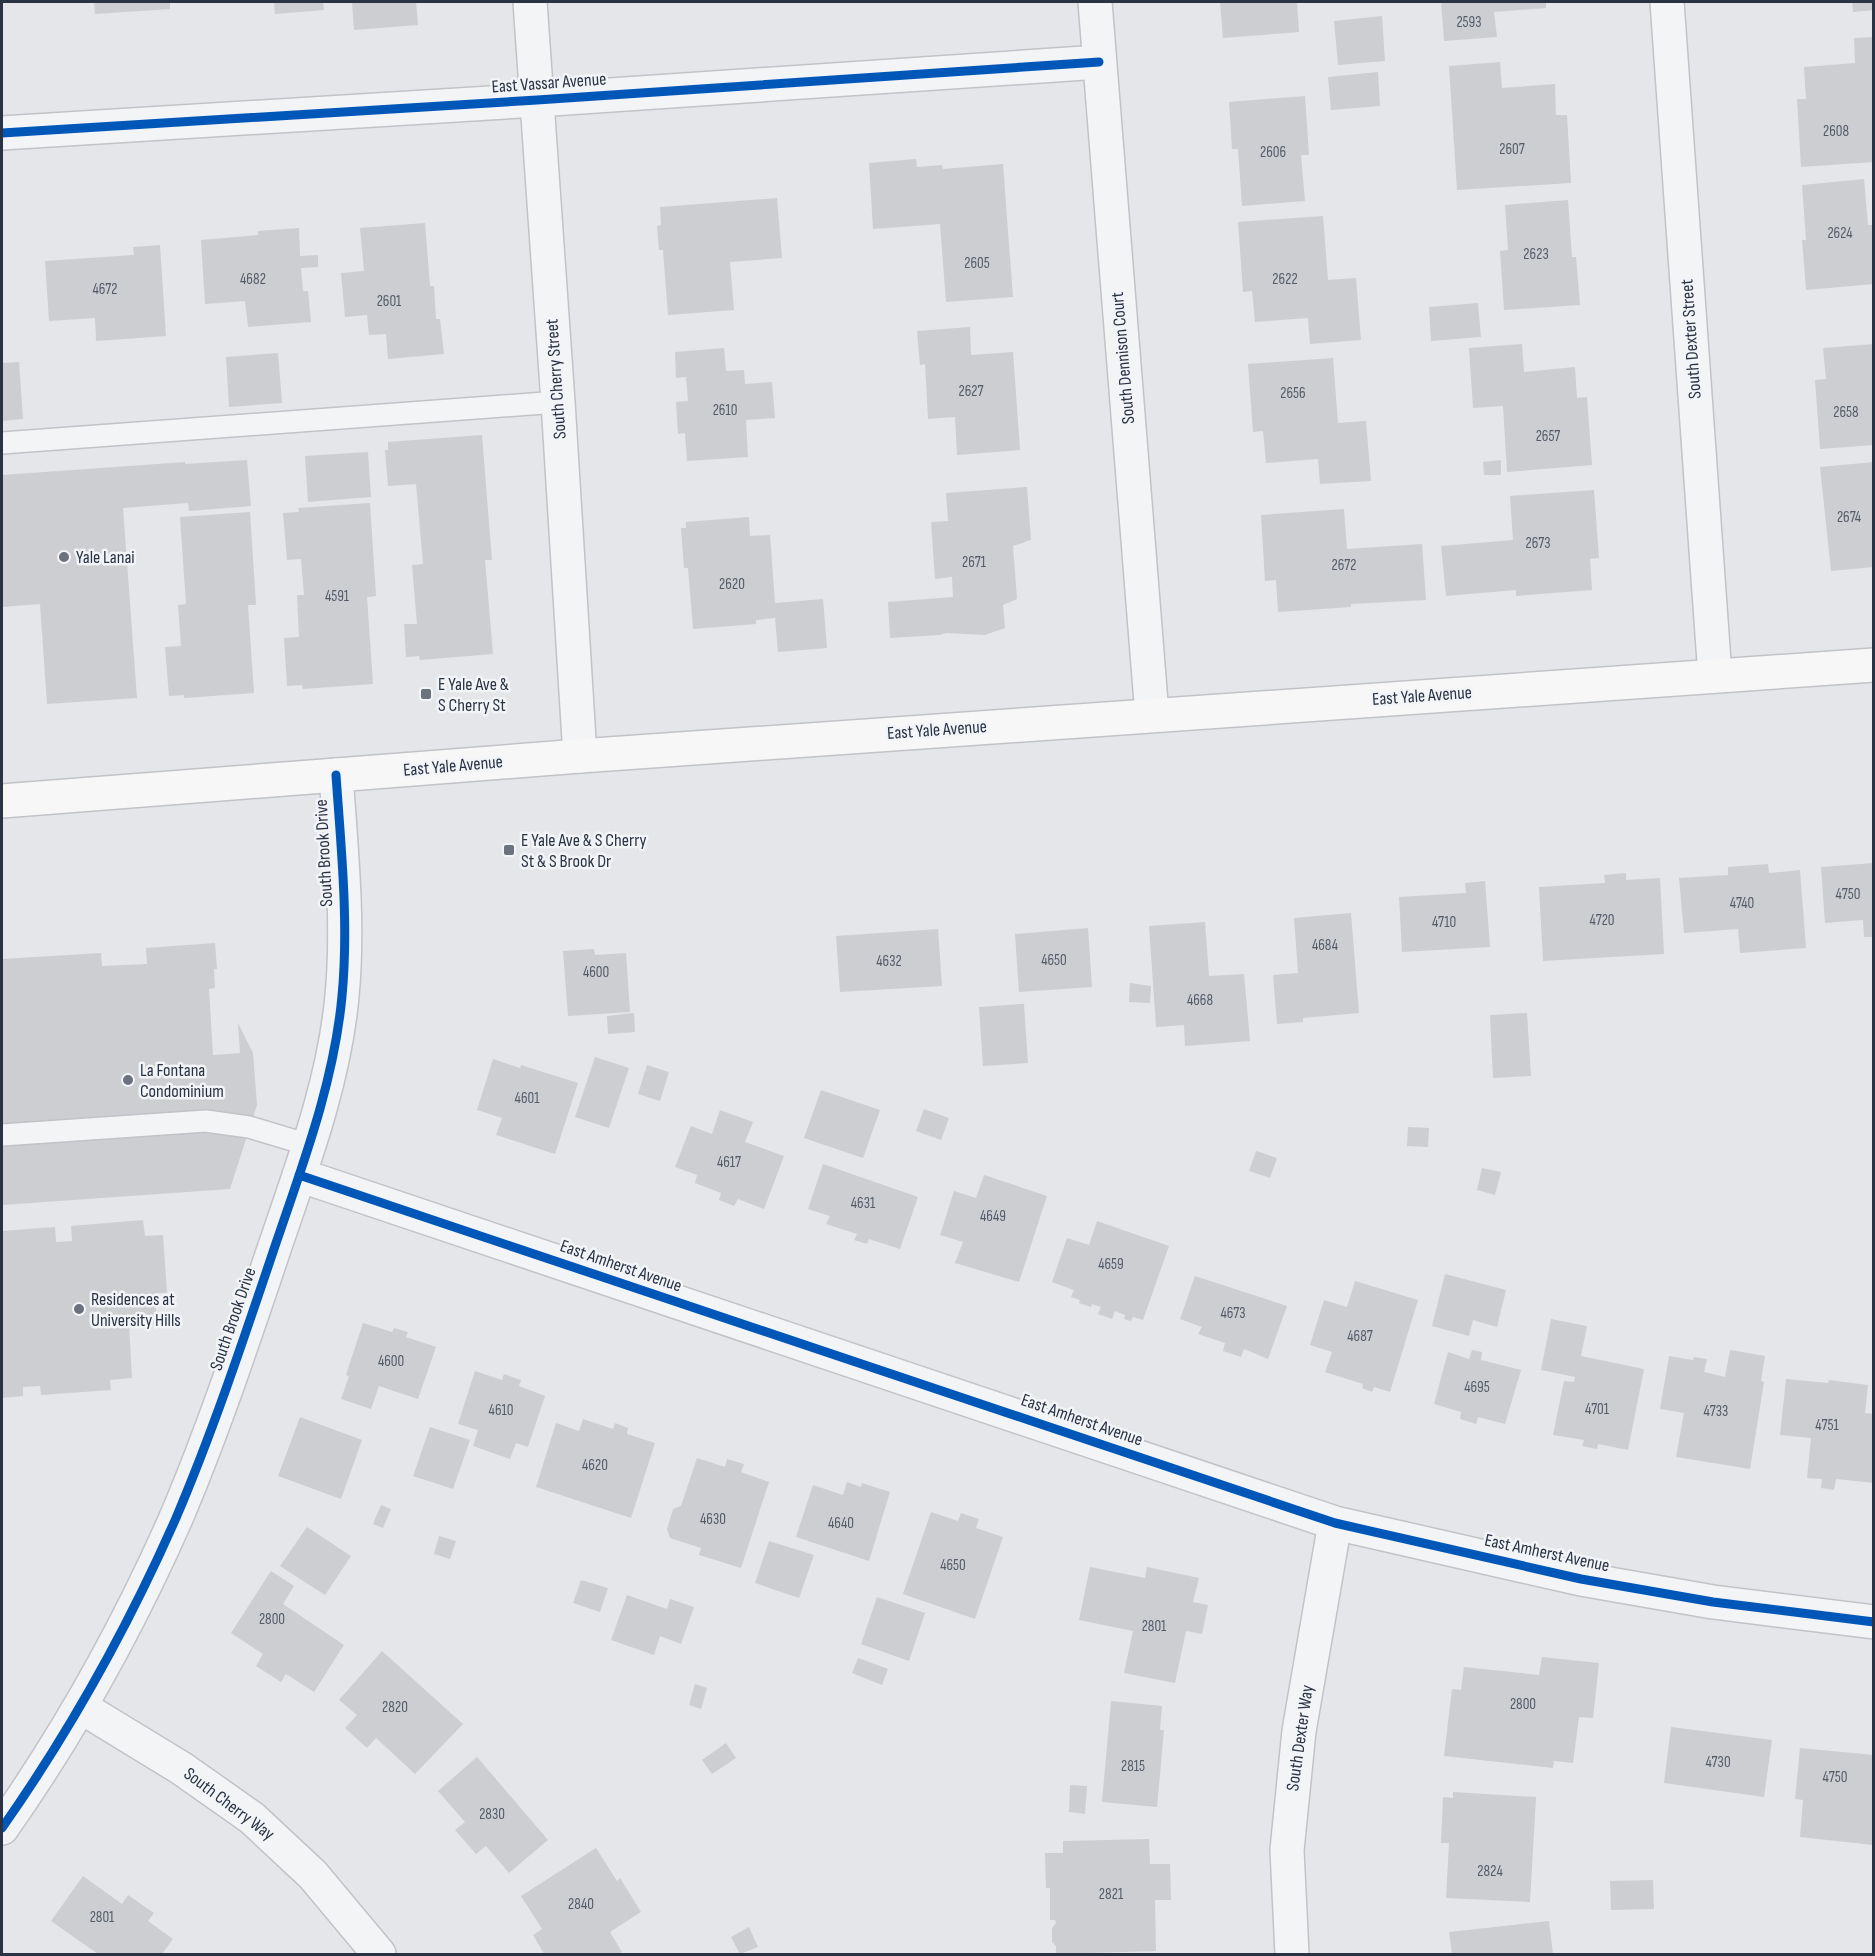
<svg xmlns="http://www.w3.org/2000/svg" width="1875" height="1956" viewBox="0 0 1875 1956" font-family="'Sofia Sans Condensed',sans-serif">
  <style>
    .building { fill: #ccced1 }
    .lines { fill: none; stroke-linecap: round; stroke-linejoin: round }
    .service-casing { stroke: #c1c3c7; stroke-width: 24 }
    .minor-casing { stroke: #c1c3c7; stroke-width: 36 }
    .secondary-casing { stroke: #c1c3c7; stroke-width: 36 }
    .service { stroke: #f3f4f6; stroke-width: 21 }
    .minor { stroke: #f3f4f6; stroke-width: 33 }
    .secondary { stroke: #f7f7f7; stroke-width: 33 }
    .cycleway-casing { stroke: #f2f4f8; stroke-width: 13 }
    .cycleway { stroke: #0057b8; stroke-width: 9 }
    .poi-dot { fill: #6b727d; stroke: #f2f4f8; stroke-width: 2 }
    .labels { text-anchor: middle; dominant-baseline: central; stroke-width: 5; stroke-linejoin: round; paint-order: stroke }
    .number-label { font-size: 15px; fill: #545b68 }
    .street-label { font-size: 18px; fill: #2a3343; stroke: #f2f4f8 }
    .poi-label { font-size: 18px; fill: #2a3343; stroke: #f2f4f8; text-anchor: start }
  </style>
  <rect width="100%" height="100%" fill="#e4e6e9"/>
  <!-- building -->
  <path class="building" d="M94,2H170V9L95,14Z
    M274,2H323L324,10L275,14Z
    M352,2H416L418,25L354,30Z
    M1220,2H1297L1299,32L1223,38Z
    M1441,2H1546V8L1494,12L1497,37L1444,41Z
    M1852,2H1874V10L1853,12Z
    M1382,16L1385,61L1338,65L1334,21Z
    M1874,37V162L1801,167L1797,99H1806L1804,67L1855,63L1854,38Z
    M1500,62L1502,88L1555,84L1556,115H1567L1571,183L1457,190L1449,66Z
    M1378,72L1380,106L1331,110L1328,77Z
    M1305,96L1309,155H1301L1305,201L1242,206L1238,149H1232L1229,102Z
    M916,159L917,167L942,165L943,169L1003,164L1013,297L946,302L940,224L873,229L869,163Z
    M1864,179L1868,225H1874V284L1806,290L1802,240H1806L1802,185Z
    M777,198L782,258L730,262L734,310L668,315L663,250H659L657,226L661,225L660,207Z
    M1568,200L1572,257H1576L1580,305L1504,310L1500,251L1508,250L1505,205Z
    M1323,216L1328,280L1356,278L1361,340L1310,344L1308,318L1255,322L1252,291L1243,292L1238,222Z
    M425,223L430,286H434L436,319H440L444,354L388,359L386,334L369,335L367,315L345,317L341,273L364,271L360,228Z
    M299,228L300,256L318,255V267L301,268L303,291H308L311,322L248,327L245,301L205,304L201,240L258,235V231Z
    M160,245L166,336L96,341L95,318L49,321L45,261L134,255L133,247Z
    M1478,303L1481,337L1431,341L1429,307Z
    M970,327L971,355L1013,352L1020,450L957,455L955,417L928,419L925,364L920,365L917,331Z
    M1522,344L1524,372L1575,367L1577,398L1587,397L1592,465L1507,472L1503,406L1473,408L1469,348Z
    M1874,344V445L1820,449L1815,380L1826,379L1823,348Z
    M724,348L726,371L744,370L745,384L772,382L775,418L746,420L748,457L687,461L685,433L678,434L676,402L688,401L686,377L676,378L675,352Z
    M278,353L282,403L229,407L226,357Z
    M1333,358L1338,423L1366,421L1371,481L1320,484L1318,459L1266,463L1263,431L1253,432L1248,364Z
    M19,362L23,419L2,421V363Z
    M482,435L492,560H485L493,654L420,660L419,656L406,657L404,624H417L412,565L423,564L416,484L388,486L385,450H388V442Z
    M368,452L371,497L308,502L305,456Z
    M247,460L251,506L189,511L188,503L123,508L137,698L47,704L40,604L2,607V475L185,462V464Z
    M1501,460V475H1484L1483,462Z
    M1874,462V567L1831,571L1820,467Z
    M1027,487L1031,540L1013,546L1017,599L1003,605L1005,628L985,635L946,633L940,635L890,638L888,602L953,597L952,577L935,579L931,522L948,521L946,493Z
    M1594,490L1599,558L1590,559L1592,590L1516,596V590L1446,596L1441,546L1513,540L1510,496Z
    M370,503L376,596L367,597L373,684L303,689L302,685L287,686L284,638L299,637L297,595H304L301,559L287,560L283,513L299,512L298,508Z
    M1344,509L1347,549L1422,544L1426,600L1351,604V607L1278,612L1276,580L1265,581L1261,515Z
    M250,512L256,605H248L254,693L184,698V695L169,696L165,647L181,646L178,605L186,604L180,517Z
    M749,517L750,536L770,535L775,603L823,599L827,648L778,652L775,618L756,620V624L693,629L688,568H684L681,528H686V522Z
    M1874,863V937H1864L1863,920L1825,923L1821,867Z
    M1768,864L1769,873L1800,870L1806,948L1740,953L1738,929L1684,933L1679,878L1728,875V867Z
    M1626,873V880L1660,878L1664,954L1543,961L1539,887L1605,883L1604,875Z
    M1485,881L1490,947L1402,952L1399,897L1466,893L1465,883Z
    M1351,913L1359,1013L1303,1018V1022L1277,1024L1273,975L1298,973L1294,918Z
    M1205,922L1209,976L1244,974L1250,1041L1185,1046L1184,1025L1156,1027L1149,926Z
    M1088,928L1092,987L1019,992L1015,934Z
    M938,929L942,986L840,992L836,936Z
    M215,943L217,969H214L215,988L209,989L213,1055L240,1053L238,1023L253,1053L257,1105L230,1189L2,1205V959L101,953L102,966L147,964L146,948Z
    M594,949L595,955L626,953L630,1012L568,1016L563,951Z
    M1130,983L1151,986L1150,1003L1129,1002Z
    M1020,1004H1024L1028,1063L983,1066L979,1007Z
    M634,1013L635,1032L608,1034L607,1016Z
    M1527,1013L1531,1076L1493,1078L1490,1015Z
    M595,1057L629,1068L609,1128L575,1117Z
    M493,1059L520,1068L521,1065L578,1083L555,1154L496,1135L502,1118L477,1110Z
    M647,1065L669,1072L660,1101L638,1094Z
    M821,1090L880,1110L863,1158L804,1138Z
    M924,1109L949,1118L941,1140L916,1131Z
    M720,1110L753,1122L745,1142L784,1156L764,1209L738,1199L734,1206L719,1200L721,1193L695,1183L697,1175L675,1167L691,1126L712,1134Z
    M1408,1127L1429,1128L1428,1147L1407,1146Z
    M1256,1151L1277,1158L1270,1178L1249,1171Z
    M823,1164L918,1197L900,1249L869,1239L867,1244L854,1240L857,1234L826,1224L830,1216L808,1209Z
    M1482,1168L1501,1172L1495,1195L1477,1190Z
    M984,1175L1047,1196L1019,1282L955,1263L963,1242L940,1235L954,1191L976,1198Z
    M143,1220L145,1236L163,1235L167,1293H155L157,1324L129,1326L132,1378L110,1380L111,1390L41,1395L40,1386L23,1387V1396L2,1398V1231L55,1227L56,1242L72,1241L71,1226Z
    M1097,1221L1169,1246L1143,1320L1133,1317L1131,1321L1124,1319L1125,1315L1115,1311L1112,1319L1098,1314L1101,1307L1092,1304L1091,1307L1079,1303L1080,1300L1071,1297L1074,1290L1052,1282L1067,1238L1089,1245Z
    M1445,1274L1506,1290L1497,1327L1473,1320L1469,1336L1432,1326Z
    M1195,1276L1287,1306L1268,1359L1244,1349L1241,1357L1223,1351L1225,1343L1198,1334L1202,1327L1180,1319Z
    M1355,1281L1418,1300L1390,1392L1374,1387L1372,1392L1362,1388L1363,1384L1325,1372L1332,1352L1310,1345L1324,1300L1347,1307Z
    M1551,1319L1587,1326L1581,1356L1644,1369L1628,1450L1598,1444L1597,1449L1582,1446L1584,1440L1553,1435L1564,1381L1574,1382L1575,1377L1541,1370Z
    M363,1323L392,1332L394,1328L408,1332L406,1337L436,1347L418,1399L379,1386L371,1409L341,1399L349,1376L346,1375Z
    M1472,1350L1482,1352L1481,1360L1521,1370L1505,1424L1478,1417L1476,1424L1460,1419L1461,1412L1434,1404L1448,1352L1469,1359Z
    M1730,1350L1765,1356L1761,1381L1764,1382L1750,1469L1676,1457L1684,1413L1660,1409L1669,1356L1693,1360L1694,1357L1707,1359L1704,1372L1725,1377Z
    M475,1371L502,1380L504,1374L521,1380L519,1386L545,1396L528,1447L516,1443L510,1459L473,1446L478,1430L458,1424Z
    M1786,1379L1828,1383L1829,1380L1868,1385L1865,1413L1874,1414V1483L1836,1479L1834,1490L1821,1488L1822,1479L1807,1478L1811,1438L1780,1435Z
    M300,1417L362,1440L341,1499L278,1476Z
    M583,1419L613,1429L615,1423L628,1428L627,1434L655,1443L631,1518L536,1487L556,1423L579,1431Z
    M430,1427L470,1440L453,1489L413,1476Z
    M697,1458L725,1467L727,1459L744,1464L741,1472L769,1482L741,1568L699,1555L701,1548L670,1538L667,1529L673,1509L681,1506Z
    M847,1482L861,1487L862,1483L890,1492L869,1561L796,1537L813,1485L843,1495Z
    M381,1505L391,1509L383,1528L373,1524Z
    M931,1512L958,1521L961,1513L979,1519L976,1528L1003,1537L975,1619L903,1594Z
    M307,1527L351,1556L325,1595L280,1566Z
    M439,1536L456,1541L450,1559L434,1554Z
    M769,1541L814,1555L799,1598L755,1583Z
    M1090,1567L1145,1578L1147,1567L1199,1578L1193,1602L1208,1605L1202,1634L1186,1631L1175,1683L1124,1673L1133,1631L1079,1620Z
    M271,1571L294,1586L283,1604L344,1645L314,1692L286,1674L281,1682L256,1666L263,1654L231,1633Z
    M581,1580L608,1588L600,1612L573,1603Z
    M627,1595L667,1609L670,1599L694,1607L681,1644L660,1636L654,1655L611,1640Z
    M877,1597L925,1613L909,1661L861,1644Z
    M382,1651L463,1724L415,1774L376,1738L367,1748L345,1728L357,1715L339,1700Z
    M1542,1657L1599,1663L1593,1718L1579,1717L1573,1763L1554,1761L1553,1768L1444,1756L1452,1689L1461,1690L1464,1667L1539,1675Z
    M858,1658L888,1669L882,1685L852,1673Z
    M695,1684L707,1688L701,1709L689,1705Z
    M1111,1701L1162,1706L1160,1730H1164L1157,1807L1102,1802Z
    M1671,1727L1772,1740L1764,1797L1664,1783Z
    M726,1743L736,1758L712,1774L702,1760Z
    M1800,1748L1874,1755L1873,1845L1800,1837L1803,1800L1795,1799Z
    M477,1757L548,1840L509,1873L486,1846L476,1854L455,1830L465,1822L438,1791Z
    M1070,1785L1087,1786L1085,1814L1069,1812Z
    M1453,1792L1536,1797L1530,1902L1446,1898L1449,1843H1441L1443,1797L1453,1798Z
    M1149,1839L1150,1864H1170L1171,1900H1155L1156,1951L1056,1954V1946L1052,1942V1928L1056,1923L1055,1920H1050V1888H1046L1045,1853H1063V1841Z
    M596,1848L617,1881L620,1878L641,1912L610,1932L622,1952L618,1954H544L533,1935L542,1929L521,1896Z
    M83,1876L122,1904L128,1895L154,1913L148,1921L173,1939L162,1954H98L51,1921Z
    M1653,1880L1654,1909L1611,1910L1610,1881Z
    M1549,1921L1553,1954H1452L1449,1932Z
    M749,1927L758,1947L740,1954L731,1937Z"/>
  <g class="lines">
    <defs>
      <path id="service" d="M2,443L558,402
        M2,1135L206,1121L249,1127L309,1145"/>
      <path id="minor" d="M530,2L558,402L580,756
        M1095,2L1152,715
        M1667,2L1715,676
        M2,133L537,100L1099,62
        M299,1175L1335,1523L1581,1579L1713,1602L1874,1622
        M81,1707L181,1768L252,1818L313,1875L379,1954
        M2,1828C70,1731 128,1627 176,1518C213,1431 243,1341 273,1252C301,1169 334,1084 342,996C349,923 341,848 336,775
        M1292,1954L1287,1850L1299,1731L1335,1523"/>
      <path id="secondary" d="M2,801L580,756L1874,665"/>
    </defs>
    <!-- service casing -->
    <use href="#service" class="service-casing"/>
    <!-- minor casing -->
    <use href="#minor" class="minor-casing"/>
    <!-- secondary casing -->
    <use href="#secondary" class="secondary-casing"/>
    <!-- service -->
    <use href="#service" class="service"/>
    <!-- minor -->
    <use href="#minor" class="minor"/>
    <!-- secondary -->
    <use href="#secondary" class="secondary"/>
    <defs>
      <path id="cycleway" d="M2,133L537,100L1099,62
        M299,1175L1335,1523L1581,1579L1713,1602L1874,1622
        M2,1828C70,1731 128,1627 176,1518C213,1431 243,1341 273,1252C301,1169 334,1084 342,996C349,923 341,848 336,775"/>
    </defs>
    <!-- cycleway casing -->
    <use href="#cycleway" class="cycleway-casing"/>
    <!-- cycleway -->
    <use href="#cycleway" class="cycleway"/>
  </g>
  <!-- markers -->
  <g class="poi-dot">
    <circle cx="64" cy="557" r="6"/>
    <rect x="420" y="688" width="12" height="12" rx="3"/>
    <rect x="503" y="844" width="12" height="12" rx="3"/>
    <circle cx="128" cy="1080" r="6"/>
    <circle cx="79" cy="1309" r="6"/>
  </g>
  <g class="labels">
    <!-- number labels -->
    <g class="number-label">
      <text x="1469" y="22">2593</text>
      <text x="1836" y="131">2608</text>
      <text x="1512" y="149">2607</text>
      <text x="1273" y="152">2606</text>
      <text x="1840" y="233">2624</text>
      <text x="1536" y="254">2623</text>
      <text x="977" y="263">2605</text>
      <text x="253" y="279">4682</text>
      <text x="1285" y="279">2622</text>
      <text x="105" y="289">4672</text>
      <text x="389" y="301">2601</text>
      <text x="971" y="391">2627</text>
      <text x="1293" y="393">2656</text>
      <text x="725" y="410">2610</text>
      <text x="1846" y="412">2658</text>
      <text x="1548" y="436">2657</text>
      <text x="1849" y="517">2674</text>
      <text x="1538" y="543">2673</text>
      <text x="974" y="562">2671</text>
      <text x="1344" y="565">2672</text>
      <text x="732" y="584">2620</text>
      <text x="337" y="596">4591</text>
      <text x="1848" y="894">4750</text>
      <text x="1742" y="903">4740</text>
      <text x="1602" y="920">4720</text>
      <text x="1444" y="922">4710</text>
      <text x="1325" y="945">4684</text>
      <text x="1054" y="960">4650</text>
      <text x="889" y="961">4632</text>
      <text x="596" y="972">4600</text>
      <text x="1200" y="1000">4668</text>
      <text x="527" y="1098">4601</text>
      <text x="729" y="1162">4617</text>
      <text x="863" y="1203">4631</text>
      <text x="993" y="1216">4649</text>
      <text x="1111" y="1264">4659</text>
      <text x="1233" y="1313">4673</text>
      <text x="1360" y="1336">4687</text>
      <text x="391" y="1361">4600</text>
      <text x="1477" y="1387">4695</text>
      <text x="1597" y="1409">4701</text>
      <text x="501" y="1410">4610</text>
      <text x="1716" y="1411">4733</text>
      <text x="1827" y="1425">4751</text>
      <text x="595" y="1465">4620</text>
      <text x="713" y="1519">4630</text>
      <text x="841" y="1523">4640</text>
      <text x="953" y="1565">4650</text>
      <text x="272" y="1619">2800</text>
      <text x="1154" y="1626">2801</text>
      <text x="1523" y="1704">2800</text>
      <text x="395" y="1707">2820</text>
      <text x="1718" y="1762">4730</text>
      <text x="1133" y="1766">2815</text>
      <text x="1835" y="1777">4750</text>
      <text x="492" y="1814">2830</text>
      <text x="1490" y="1871">2824</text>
      <text x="1111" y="1894">2821</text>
      <text x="581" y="1904">2840</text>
      <text x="102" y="1917">2801</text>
    </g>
    <!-- street labels -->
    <g class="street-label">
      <text transform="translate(549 83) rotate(-4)">East Vassar Avenue</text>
      <text transform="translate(1691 339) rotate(-94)">South Dexter Street</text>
      <text transform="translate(1123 358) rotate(-95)">South Dennison Court</text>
      <text transform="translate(556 379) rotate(-94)">South Cherry Street</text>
      <text transform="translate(1422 696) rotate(-4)">East Yale Avenue</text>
      <text transform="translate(937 730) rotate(-4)">East Yale Avenue</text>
      <text transform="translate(453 766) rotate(-5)">East Yale Avenue</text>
      <text transform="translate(324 853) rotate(-93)">South Brook Drive</text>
      <text transform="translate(621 1266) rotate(19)">East Amherst Avenue</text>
      <text transform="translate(233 1319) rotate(-71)">South Brook Drive</text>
      <text transform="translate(1082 1420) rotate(19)">East Amherst Avenue</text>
      <text transform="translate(1547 1553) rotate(12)">East Amherst Avenue</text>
      <text transform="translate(1300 1738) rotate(-82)">South Dexter Way</text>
      <text transform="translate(229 1804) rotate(37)">South Cherry Way</text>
    </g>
    <!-- poi labels -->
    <g class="poi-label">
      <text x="76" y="557">Yale Lanai</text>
      <text x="438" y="684">E Yale Ave &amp;<tspan x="438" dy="21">S Cherry St</tspan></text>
      <text x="521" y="840">E Yale Ave &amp; S Cherry<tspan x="521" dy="21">St &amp; S Brook Dr</tspan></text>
      <text x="140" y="1070">La Fontana<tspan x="140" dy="21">Condominium</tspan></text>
      <text x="91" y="1299">Residences at<tspan x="91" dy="21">University Hills</tspan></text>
    </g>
  </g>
  <!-- border -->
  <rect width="1875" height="1956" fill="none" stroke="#2a3343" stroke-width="6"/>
</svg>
